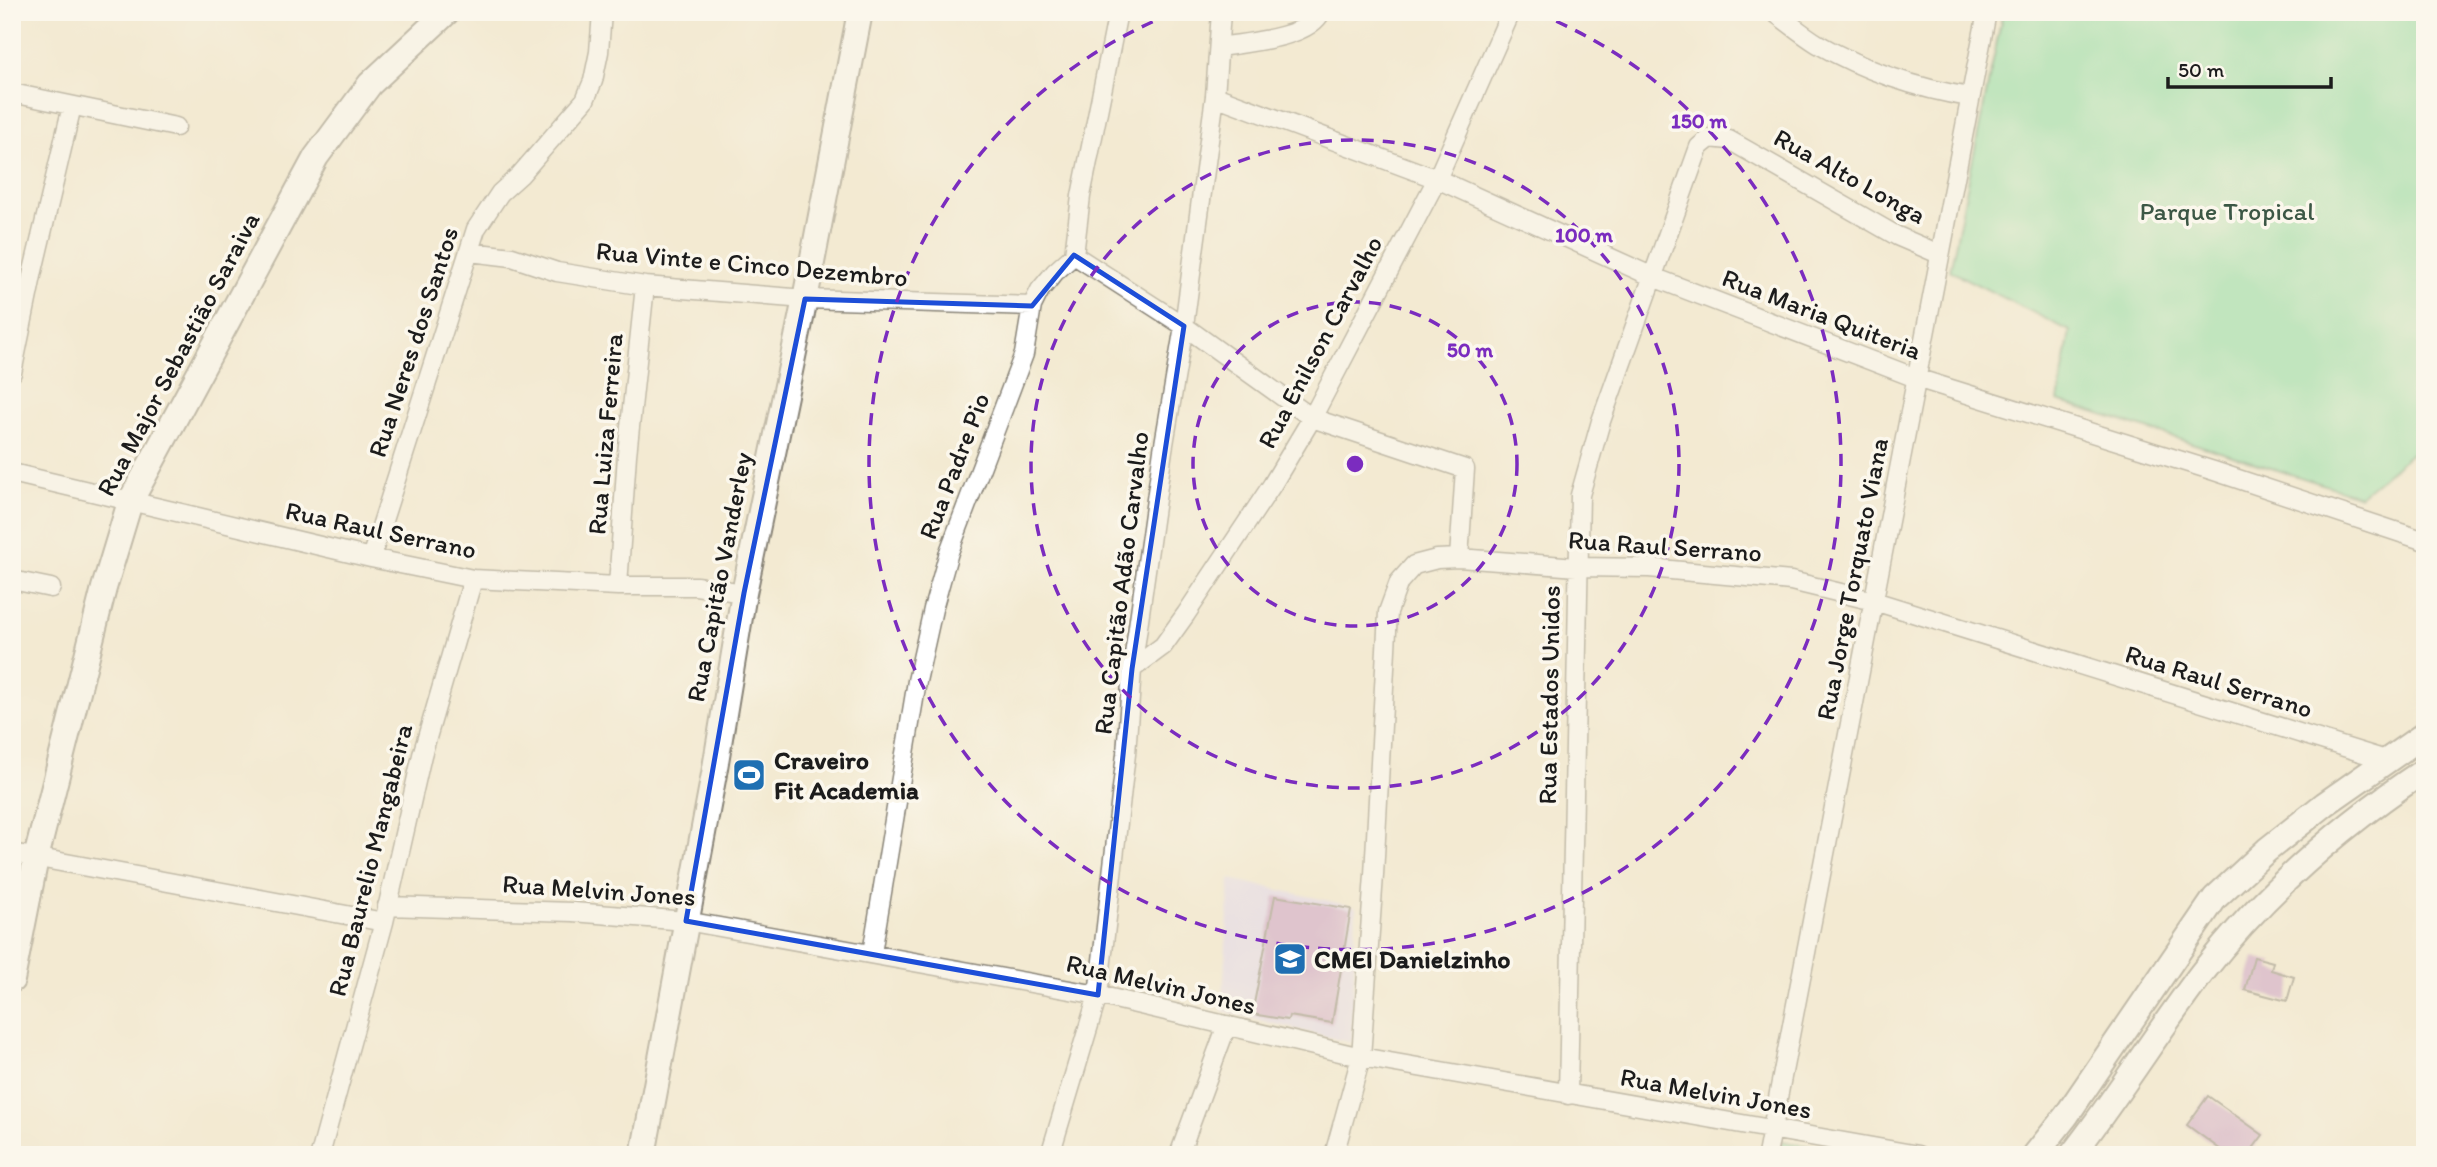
<svg xmlns="http://www.w3.org/2000/svg" width="2437" height="1167" viewBox="0 0 2437 1167" font-family="Itim,sans-serif">
  <style>
    .built { fill: #dfd5f5 }
    .green { fill: #86e0a6; stroke: #517e61; stroke-width: 2 }
    .building { fill: #c797c7 }
    .lines { fill: none; stroke-linecap: round; stroke-linejoin: round }
    .street-casing { stroke: #888377; stroke-width: 21 }
    .secondary-casing { stroke: #888377; stroke-width: 28 }
    .street { stroke: #fff; stroke-width: 18 }
    .secondary { stroke: #fff; stroke-width: 24 }
    .marked { fill: none; stroke: #1d4ed8; stroke-width: 5; stroke-linejoin: round }
    .ring { fill: none; stroke: #7b2cbf; stroke-width: 3.5; stroke-dasharray: 12 9 }
    .labels { text-anchor: middle; dominant-baseline: central; stroke-width: 7; stroke-linejoin: round; paint-order: stroke }
    .street-label { font-size: 26px; fill: #1c1c1c; stroke: #fbf7ec }
    .park-label { font-size: 26px; fill: #3c5745; stroke: #fbf7ec }
    .poi-label { font-size: 26px; font-weight: bold; fill: #1c1c1c; stroke: #fbf7ec; text-anchor: start }
    .centre { fill: #7b2cbf; stroke: #fbf7ec; stroke-width: 3.5 }
    .ring-label { font-size: 21px; text-anchor: middle; font-weight: bold; fill: #7b2cbf; stroke: #fbf7ec; stroke-width: 7; stroke-linejoin: round; paint-order: stroke }
  </style>
  <rect width="100%" height="100%" fill="#fbf7ec"/>
  <filter id="ink" filterUnits="userSpaceOnUse"><feTurbulence type="fractalNoise" baseFrequency=".0143" numOctaves="2"/><feDisplacementMap in="SourceGraphic" scale="14" xChannelSelector="R" yChannelSelector="G"/><feConvolveMatrix kernelMatrix="1 2 1 2 8 2 1 2 1" color-interpolation-filters="sRGB"/></filter>
  <filter id="wash" filterUnits="userSpaceOnUse"><feTurbulence type="fractalNoise" baseFrequency=".00686" numOctaves="4" result="noise"/><feDisplacementMap in="SourceGraphic" scale="28" xChannelSelector="R" yChannelSelector="G"/><feGaussianBlur stdDeviation="1.57" result="paint"/><feColorMatrix in="noise" values="0 0 0 0 0 0 0 0 0 0 0 0 0 0 0 0 0 1.4 0 .05"/><feComposite in="paint" operator="in"/></filter>
  <g filter="url(#wash)">
    <rect width="100%" height="100%" fill="#f3ead2"/>
    <!-- built -->
    <path class="built" d="M1230,879L1356,907L1352,1043L1222,1011Z"/>
    <!-- green -->
    <path class="green" d="M2003,12H2425V442L2360,496L2058,401L2070,331L1950,271Z
      M1782,1141L1858,1155H1780Z"/>
    <g id="blocks">
      <!-- building -->
      <path class="building" d="M1275,896L1351,909L1332,1023L1289,1016L1288,1020L1252,1014Z
        M2254,957L2273,962L2271,970L2294,977L2287,1001L2245,990Z
        M2208,1096L2263,1135L2248,1155H2228L2187,1125Z"/>
    </g>
  </g>
  <g filter="url(#ink)">
    <use href="#blocks" fill-opacity="0" stroke="#888377" stroke-width="2"/>
    <g class="lines">
      <defs>
        <path id="street" d="M1774,12C1789,23 1803,35 1818,44C1863,70 1918,89 1970,97
          M1219,47C1244,43 1310,38 1321,12
          M12,93L176,127
          M1215,96L1437,179L1653,277L1916,378L2214,471L2425,541
          M470,252L512,257L557,272L645,286L805,299L1032,306
          M1074,255L1184,326L1312,418L1465,469L1459,558
          M12,373L33,271L72,106
          M12,473L371,558L473,579L618,586H696L744,593
          M371,558L476,229L500,193L520,175L585,100L593,81L599,52L602,12
          M12,580L51,588
          M618,586L627,455L645,286
          M1132,669L1163,646L1186,614L1272,485L1312,418L1437,179L1511,12
          M12,853L384,922
          M387,906L573,912L686,921L1098,995L1361,1057L1918,1155
          M872,953L917,681L933,609L949,552L1024,354L1032,306L1040,290L1055,272L1074,255L1081,196L1118,12
          M1568,1095L1580,495L1601,421L1699,147L1710,138L1729,140L1897,236L1939,254
          M320,1155L384,922L422,755L473,579
          M1050,1155L1098,995L1126,754L1132,669L1163,450L1184,326L1215,96L1221,12
          M1179,1155L1227,1025
          M1334,1155L1361,1057L1374,875L1388,612L1399,582L1414,565L1437,559L1459,558L1577,567L1649,568L1791,581L1874,601L2386,760
          M1767,1155L1987,12"/>
        <path id="secondary" d="M12,980L36,858L104,588L130,502L316,157L370,84L447,12
          M643,1155L714,774L744,593L805,299L860,12
          M2035,1155L2066,1116L2215,898L2267,850L2325,804L2425,734
          M2072,1155C2118,1096 2157,1032 2202,973C2263,894 2342,825 2425,770"/>
      </defs>
      <!-- street casing -->
      <use href="#street" class="street-casing"/>
      <!-- secondary casing -->
      <use href="#secondary" class="secondary-casing"/>
      <!-- street -->
      <use href="#street" class="street"/>
      <!-- secondary -->
      <use href="#secondary" class="secondary"/>
    </g>
  </g>
  <!-- marked area -->
  <path d="M0 0H2437V1167H0ZM1074,255L1184,326L1132,669L1098,995L686,921L744,593L805,299L1032,306Z" fill="#f3ead2" fill-opacity=".55" fill-rule="evenodd"/>
  <path class="marked" d="M1074,255L1184,326L1132,669L1098,995L686,921L744,593L805,299L1032,306Z"/>
  <!-- distance rings -->
  <g class="ring">
    <circle cx="1355" cy="464" r="162"/>
    <circle cx="1355" cy="464" r="324"/>
    <path d="M1537 13A486 486 0 1 1 1173 13"/>
  </g>
  <!-- icons -->
  <defs>
    <symbol id="stadium-square" viewBox="-11 -11 22 22"><rect x="-9" y="-9" width="18" height="18" rx="4" fill="#1f6fb2" stroke="#fbf7ec"/><path d="M0-5a6.5 5 0 1 0 0 10a6.5 5 0 1 0 0-10ZM-3.5-1.8h7v3.6h-7Z" fill="#fff"/></symbol>
    <symbol id="school-square" viewBox="-11 -11 22 22"><rect x="-9" y="-9" width="18" height="18" rx="4" fill="#1f6fb2" stroke="#fbf7ec"/><path d="M0-5L7-2L0 1L-7-2ZM-4 1L0 2.5L4 1V4Q0 6-4 4Z" fill="#fff"/></symbol>
  </defs>
  <g fill-rule="evenodd">
    <use href="#stadium-square" x="730" y="756" width="38" height="38"/>
    <use href="#school-square" x="1271" y="940" width="38" height="38"/>
  </g>
  <g class="labels">
    <!-- street labels -->
    <g class="street-label">
      <text transform="translate(1850 176) rotate(29)">Rua Alto Longa</text>
      <text transform="translate(752 264) rotate(5)">Rua Vinte e Cinco Dezembro</text>
      <text transform="translate(1822 314) rotate(21)">Rua Maria Quiteria</text>
      <text transform="translate(413 342) rotate(-72)">Rua Neres dos Santos</text>
      <text transform="translate(1320 342) rotate(-62)">Rua Enilson Carvalho</text>
      <text transform="translate(178 354) rotate(-62)">Rua Major Sebastião Saraiva</text>
      <text transform="translate(605 434) rotate(-85)">Rua Luiza Ferreira</text>
      <text transform="translate(954 466) rotate(-69)">Rua Padre Pio</text>
      <text transform="translate(381 530) rotate(12)">Rua Raul Serrano</text>
      <text transform="translate(1665 546) rotate(4)">Rua Raul Serrano</text>
      <text transform="translate(719 577) rotate(-79)">Rua Capitão Vanderley</text>
      <text transform="translate(1852 579) rotate(-79)">Rua Jorge Torquato Viana</text>
      <text transform="translate(1121 583) rotate(-83)">Rua Capitão Adão Carvalho</text>
      <text transform="translate(2219 681) rotate(17)">Rua Raul Serrano</text>
      <text transform="translate(1549 695) rotate(-89)">Rua Estados Unidos</text>
      <text transform="translate(370 860) rotate(-76)">Rua Baurelio Mangabeira</text>
      <text transform="translate(599 890) rotate(4)">Rua Melvin Jones</text>
      <text transform="translate(1161 984) rotate(13)">Rua Melvin Jones</text>
      <text transform="translate(1716 1093) rotate(10)">Rua Melvin Jones</text>
    </g>
    <!-- park labels -->
    <g class="park-label">
      <text x="2227" y="211">Parque Tropical</text>
    </g>
    <!-- poi labels -->
    <g class="poi-label">
      <text x="774" y="760">Craveiro<tspan x="774" dy="30">Fit Academia</tspan></text>
      <text x="1314" y="959">CMEI Danielzinho</text>
    </g>
  </g>
  <circle cx="1355" cy="464" r="10" class="centre"/>
  <g class="ring-label">
    <text x="1699" y="128">150 m</text>
    <text x="1584" y="242">100 m</text>
    <text x="1470" y="357">50 m</text>
  </g>
  <!-- margin -->
  <rect width="2437" height="1167" fill="none" stroke="#fbf7ec" stroke-width="42"/>
  <!-- scale -->
  <path d="M2168 77v10h163v-10" fill="none" stroke="#1c1c1c" stroke-width="3.5"/>
  <text x="2178" y="77" font-size="21" fill="#1c1c1c" stroke="#fbf7ec" stroke-width="5" paint-order="stroke">50 m</text>
</svg>
